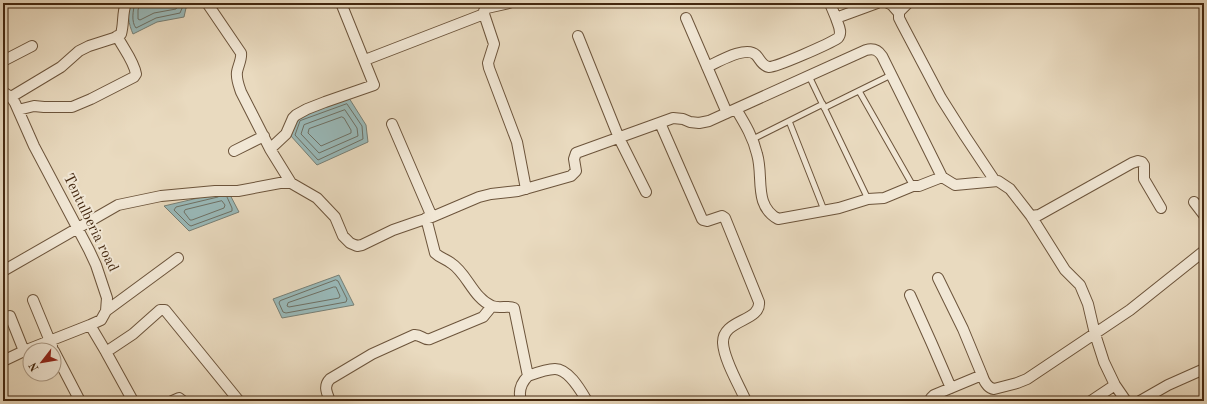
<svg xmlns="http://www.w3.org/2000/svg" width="1207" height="404" viewBox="0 0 1207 404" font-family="'Old Standard TT',serif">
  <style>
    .water { fill: #99b9b9; stroke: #777f75 }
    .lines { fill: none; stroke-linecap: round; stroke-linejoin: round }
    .shore { stroke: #6e7064; stroke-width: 1 }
    .service-casing { stroke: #6c543b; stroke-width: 7 }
    .minor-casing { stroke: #6c543b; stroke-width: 12 }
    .service { stroke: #f1e7d5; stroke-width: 5 }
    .minor { stroke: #f1e7d5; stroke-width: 10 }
    .labels { text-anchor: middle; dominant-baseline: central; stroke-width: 4; stroke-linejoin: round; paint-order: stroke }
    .street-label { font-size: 15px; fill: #43270f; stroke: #f1e7d5 }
  </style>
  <rect width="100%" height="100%" fill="#e9dabf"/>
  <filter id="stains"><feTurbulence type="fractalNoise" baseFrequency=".005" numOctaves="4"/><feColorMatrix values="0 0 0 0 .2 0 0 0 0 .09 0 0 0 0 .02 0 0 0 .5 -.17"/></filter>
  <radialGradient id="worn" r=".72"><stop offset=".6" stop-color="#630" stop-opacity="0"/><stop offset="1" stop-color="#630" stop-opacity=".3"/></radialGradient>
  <!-- water -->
  <path class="water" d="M131,3H196L186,8L184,17L157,22L133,34C129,25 126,12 131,3Z
    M349,98L366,125L368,142L317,165L290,135L297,118Z
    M228,191L239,212L189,231L164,206Z
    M339,275L354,305L282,318L273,299Z"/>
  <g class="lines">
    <!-- shore -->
    <path class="shore" d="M135,3C133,10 131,22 136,28L156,18L180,13L183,6L188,3
      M140,3L138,10V19L140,20L154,13L176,9L179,3
      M347,104L362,126L363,139L318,160L295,135L300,121Z
      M345,110L357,128L358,136L319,153L301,134L304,125Z
      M342,117L344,118L351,130V133L321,146L308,133L309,129Z
      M218,197L176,207L174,210L189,225L191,226L232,211V208L227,197
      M222,201L225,205L224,208L192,220H190L184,212L185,210Z
      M336,280L338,281L347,299L346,302L286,313L283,312L279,303L280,301Z
      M334,287H336L340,296L339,298L289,307L287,306L288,303Z"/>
    <defs>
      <path id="service" d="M809,76L868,199
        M859,91L913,186
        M824,108L891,75
        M789,121L824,210
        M753,139L823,104"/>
      <path id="minor" d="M207,3L241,53C242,59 238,66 237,72C236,79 239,86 241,92L270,149L291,183
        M509,3L487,8L484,11V14L494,44L488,63L489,68L517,142L526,189
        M831,3V6L836,18L877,3
        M888,3L892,5L899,13
        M908,3L899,12V18L902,24L941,98L965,136L995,181
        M686,18L727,113
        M578,36L619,138L646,192
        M365,60L484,14
        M3,61L32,46
        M707,67C718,62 746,45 756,55C760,59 762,66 769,67C777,67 829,44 838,38C843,32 838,25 836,18
        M3,92L11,97L15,103L34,146L89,250L96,265L107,298L106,311L101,320L90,325L24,351L3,361
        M11,97L61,67L79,51L89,46L114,38L121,34C124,24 122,13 126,3
        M736,109C745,124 753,137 757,154C764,177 753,205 778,219L839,208L868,199L884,198L913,186H919L942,177L955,185L998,181L1010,189L1031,216L1065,270L1080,285L1088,304L1095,334L1104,362L1115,385L1126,401
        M18,110L34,106L44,107H72L91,99L134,77L136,74C134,61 123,48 117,36
        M660,123L702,219L703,220L707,221L722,216L725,218L759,302C761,322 722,319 723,343C724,360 739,385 746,401
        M392,124L432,217
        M270,149L286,134L293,118L296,115L307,109L325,102L374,85L341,3
        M234,151L264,136
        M1194,202L1204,215
        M1031,216L1039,215L1132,163L1138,161L1142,162L1144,165V179L1161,208
        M426,218L435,253C440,258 446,259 451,263C467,273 473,298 492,306C500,309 508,305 514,308L528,376C536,373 546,369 555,369C569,369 581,391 587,401
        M3,271L118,205L161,196L215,191H238L280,183H291L317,198L335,217L343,236L350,243L357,246L362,245L393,230L419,221L432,217L479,197L491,194L518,191L571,176L576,171L574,159L576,153L673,118L683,119L690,122L699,123L709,121L866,50C874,48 878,50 882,56L942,177
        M938,278L963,329L982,375
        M910,295L932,344L951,388
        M33,300L52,346
        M106,311L178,258
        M10,316L24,351
        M90,325L106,352L133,334L160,310H165L239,401
        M54,351L80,401
        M106,352L133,401
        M172,401L179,398L183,401
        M330,401C327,393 323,386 330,379L372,354L414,335C421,334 424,341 430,339L483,317L492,306
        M521,401C518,391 521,383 528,376
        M931,401V398L934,395L982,375C984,381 987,388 994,389L1017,383L1027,379L1130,310L1204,251
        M1091,401L1115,385
        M1140,401L1168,385L1204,369"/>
    </defs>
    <!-- service casing -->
    <use href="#service" class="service-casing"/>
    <!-- minor casing -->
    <use href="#minor" class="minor-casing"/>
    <!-- service -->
    <use href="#service" class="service"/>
    <!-- minor -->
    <use href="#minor" class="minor"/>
  </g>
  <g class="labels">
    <!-- street labels -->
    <g class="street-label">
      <text transform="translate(90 223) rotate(64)">Tentulberia road</text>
    </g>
  </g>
  <!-- margin -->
  <rect width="1207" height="404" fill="none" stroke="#e9dabf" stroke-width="16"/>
  <rect x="4" y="4" width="1199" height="396" fill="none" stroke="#43270f" stroke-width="2"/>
  <rect x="8" y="8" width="1191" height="388" fill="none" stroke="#43270f"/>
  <!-- north arrow -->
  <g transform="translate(42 362) rotate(239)"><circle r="19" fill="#f1e7d5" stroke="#ab9a86"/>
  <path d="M0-3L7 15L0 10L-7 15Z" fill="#8f2418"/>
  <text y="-6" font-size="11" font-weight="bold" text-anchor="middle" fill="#43270f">N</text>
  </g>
  <rect width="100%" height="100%" filter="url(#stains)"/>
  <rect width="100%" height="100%" fill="url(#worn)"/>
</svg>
